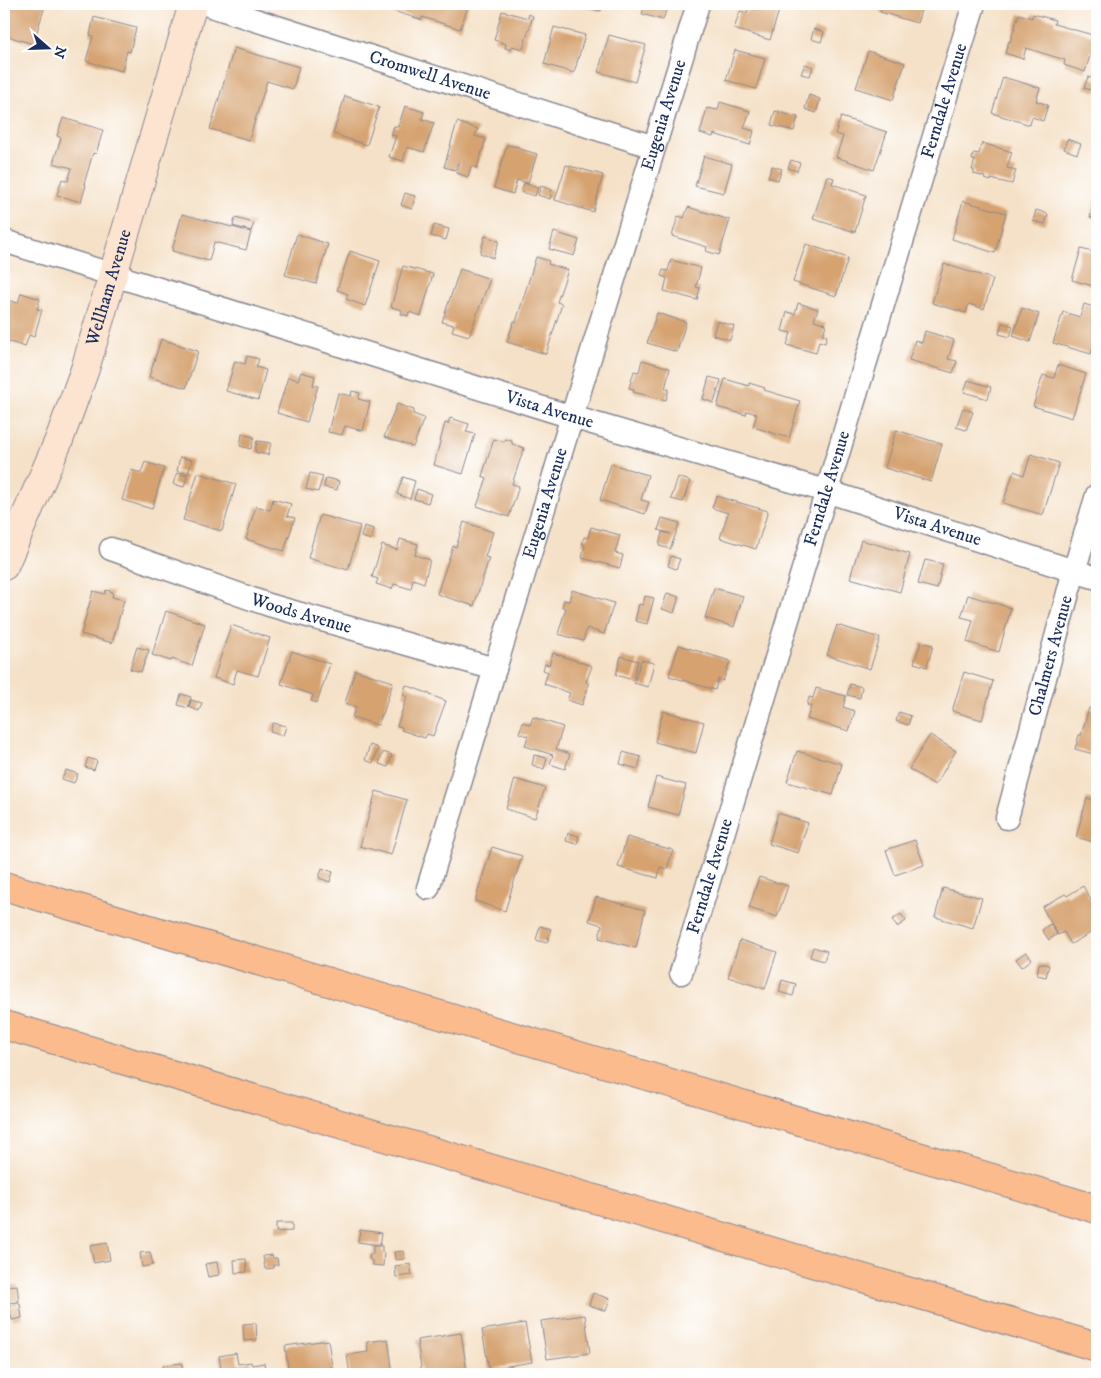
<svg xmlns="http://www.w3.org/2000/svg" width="1101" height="1378" viewBox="0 0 1101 1378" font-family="'IM FELL DW Pica',serif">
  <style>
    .building { fill: #d5a26f }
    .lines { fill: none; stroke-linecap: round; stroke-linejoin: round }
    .street-casing { stroke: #888892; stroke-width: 25 }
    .secondary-casing { stroke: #888892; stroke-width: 30 }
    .highway-casing { stroke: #888892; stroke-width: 30 }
    .street { stroke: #fff; stroke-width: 22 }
    .secondary { stroke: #fde4d1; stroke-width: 28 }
    .highway { stroke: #fbbb8c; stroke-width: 28 }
    .labels { text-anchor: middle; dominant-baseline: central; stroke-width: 5; stroke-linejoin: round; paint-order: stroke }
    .street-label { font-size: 18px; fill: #1b2f5e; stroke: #fff }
  </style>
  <rect width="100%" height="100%" fill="#fff"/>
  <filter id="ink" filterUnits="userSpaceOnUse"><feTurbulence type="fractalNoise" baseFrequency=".02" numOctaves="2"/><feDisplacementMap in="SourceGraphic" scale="10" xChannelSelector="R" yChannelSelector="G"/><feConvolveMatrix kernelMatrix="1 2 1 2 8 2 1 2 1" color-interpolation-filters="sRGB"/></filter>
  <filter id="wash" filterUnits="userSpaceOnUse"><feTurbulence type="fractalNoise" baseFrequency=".0096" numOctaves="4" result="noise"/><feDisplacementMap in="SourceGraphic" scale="20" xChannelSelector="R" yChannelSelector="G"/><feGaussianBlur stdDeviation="1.12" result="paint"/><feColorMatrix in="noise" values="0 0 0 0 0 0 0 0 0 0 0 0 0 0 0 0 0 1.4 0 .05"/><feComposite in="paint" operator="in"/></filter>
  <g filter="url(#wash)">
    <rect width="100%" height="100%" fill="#f5e1c7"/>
    <g id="blocks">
      <!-- building -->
      <path class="building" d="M12,4H39L45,6L33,44L4,35V27Z
        M371,4H469L460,29L422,17V20Z
        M582,4H603L601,11L581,6Z
        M645,4H655L667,8L663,20L642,14Z
        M750,4H758L779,10L770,40L734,29L740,11L747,13Z
        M883,4H923L917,23L880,12Z
        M502,11L528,18L529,14L533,16L523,49L512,46L511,50L505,48L506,44L494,40Z
        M1019,14L1032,18L1033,14L1055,20L1054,24L1096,36L1085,72L1064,65L1065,60L1026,48L1023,59L1005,53L1009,41L1010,42Z
        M94,17L136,28L130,52L127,51L122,71L86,61L93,36L90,35Z
        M554,27L585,35L574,73L544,64Z
        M814,29L824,32L821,42L811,39Z
        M609,35L646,45L635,82L598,72Z
        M234,48L299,67L293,89L267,81L249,140L210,129Z
        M735,50L765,58L756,89L726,80Z
        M868,51L905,63L893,100L856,88Z
        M805,64L813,67L810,76L801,74Z
        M1003,77L1040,88L1036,101L1048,105L1043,121L1032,117L1030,125L992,113Z
        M1088,77L1097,80V92L1084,88Z
        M809,95L820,99L816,113L805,109Z
        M345,96L379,107L367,145L333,134Z
        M720,102L750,111L744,128L754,131L750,145L714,134L713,137L700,133L707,108L718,110Z
        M405,106L424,112L422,119L434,123L424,152L407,147L403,161L389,157L396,136L391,135L394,126L398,127Z
        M775,111L798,117L794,131L771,125Z
        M841,117L887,132L874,170L836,157L843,136L835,134Z
        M63,118L103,130L96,154L93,153L84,184L86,185L81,202L57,195L62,179L68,181L72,168L53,163L61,138L57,136Z
        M457,122L478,129L475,136L486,139L477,168L471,166L468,177L457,173L460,163L458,162L455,170L444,167Z
        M1067,139L1081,144L1077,154L1064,149Z
        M982,143L1012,152L1007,168L1016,170L1012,184L991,179V181L984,179L985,177L974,174V170H972L975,160H972L973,155L974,153L979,154Z
        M507,145L519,147L520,149L537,154L528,183L517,180L513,194L494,188Z
        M704,156L732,164L724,193L695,186Z
        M791,160L800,163L797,171L788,168Z
        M566,165L603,175L593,212L555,200Z
        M772,166L782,169L778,180L768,177Z
        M827,176L834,178L832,184L866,195L855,232L813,219Z
        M524,183L538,188L535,196L521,192Z
        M541,186L552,190L550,199L538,195Z
        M405,193L415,196L412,209L401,205Z
        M1097,196V219L1090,217Z
        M963,201L1006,213L995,253L952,239Z
        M688,207L730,220L719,255L706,251L707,247L672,236L678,216L684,218Z
        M1036,210L1048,214L1045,224L1033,221Z
        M182,214L251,232L246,250L214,242L209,261L172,251Z
        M235,218L254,223L251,231L233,226Z
        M434,225L449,229L446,240L431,236Z
        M554,232L579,240L574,256L549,249Z
        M297,234L328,244L316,284L285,275Z
        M485,236L499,241L493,258L480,253Z
        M806,244L848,258L836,296L793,282Z
        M1081,249L1097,253V287L1072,280Z
        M350,251L380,261L365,306L346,299L348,294L337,290Z
        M536,257L549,261L548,264L568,270L557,302L562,304L546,354L507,342L514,321L516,322Z
        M671,260L701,268L696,287L700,288L697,300L664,291L667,278L661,276L663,270L668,271Z
        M944,264L993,279L984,309L969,304L966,313L932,303Z
        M403,266L433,274L421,316L409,312L408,316L401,314L402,310L391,307Z
        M460,269L490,279L469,336L452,331L454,325L442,322Z
        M21,293L40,299L37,309L42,310L34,337L29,335L25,347L4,340V299L18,303Z
        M798,303L818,309L814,320L826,324L823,335L827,336L825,343L819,341L816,353L787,345L791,333L782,331L787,312L795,314Z
        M1084,304L1097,308V335L1091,354L1053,343L1063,312L1080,317Z
        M1022,308L1039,314L1030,342L1013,336Z
        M657,313L686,322L677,352L647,343Z
        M717,321L734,326L730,340L713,335Z
        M1002,323L1013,326L1010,337L999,334Z
        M925,331L954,340L948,359L957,361L953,373L909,360L915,340L922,343Z
        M161,339L198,351L186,388L149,377Z
        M247,356L259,359L256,367L266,370L258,400L226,391L235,361L245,364Z
        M642,360L670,368L665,389H669L666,400L633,392L634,389L629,388L634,371L639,372Z
        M1058,365L1086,374L1072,418L1033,406L1043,375L1054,378Z
        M301,372L315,376L313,385L318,386L307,422L277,413L288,377L298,380Z
        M709,377L721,380L714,403L703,399Z
        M725,379L749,386V383L765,388L764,390L800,401L789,438L753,427L757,414L747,411L746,415L717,407Z
        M968,380L991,387L988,399L964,392Z
        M352,391L360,393L358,399L370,402L363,431L345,426L342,435L328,432L338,393L351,396Z
        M397,404L414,410L413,414L424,418L413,447L384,437Z
        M963,408L973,412L966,430L956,427Z
        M450,418L469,424L466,432L475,434L463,474L434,465L445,423L448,424Z
        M896,430L942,444L931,482L885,468Z
        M242,434L254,437L251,449L240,446Z
        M494,439L504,442L506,439L508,440L512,441V444L524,448L512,484L519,486L509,517L477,506L487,478L482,476Z
        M257,441L271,443L268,455L255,452Z
        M1031,454L1059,463L1043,515L1003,503L1014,471L1024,475Z
        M180,457L192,460L188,474L177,471Z
        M145,462L164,468L152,509L122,500L131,470L141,473Z
        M611,464L648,475L641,500L649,502L645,514L600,500Z
        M177,473L187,476L184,487L173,484Z
        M198,473L236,484L222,531L183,520Z
        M310,473L323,476L318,492L306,489Z
        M403,477L415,481L410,499L397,494Z
        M678,477L690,481L683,502L671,499Z
        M326,478L339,481L337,490L324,487Z
        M417,489L431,494L428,503L414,499Z
        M716,496L768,511L756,549L720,538L728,513L712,508Z
        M273,499L291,504L287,516L295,518L284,551L246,539L256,506L270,510Z
        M320,515L360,526L348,570L308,558Z
        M662,518L680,523L670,549L659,546L662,532L671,534L658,530Z
        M464,522L493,532L485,557L489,558L474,606L437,594L453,546L456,547Z
        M364,526L374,529L371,540L361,537Z
        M591,527L620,535L615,553L623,555L620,568L582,558L585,545L582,544L584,537L588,538Z
        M400,539L418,544L415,555L430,560L424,583L413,579L411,589L394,584L392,589L376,584L378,579L372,577L382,545L397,550Z
        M861,540L910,554L900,592L850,578Z
        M671,556L680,559L676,569L668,566Z
        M925,560L943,564L937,589L918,584Z
        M714,588L743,596L734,627L705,618Z
        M106,590L113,592L112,597L124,600L112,643L81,634L93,591L105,594Z
        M572,590L614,603L604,634L587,628L583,641L558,634L566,608L562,607L564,600L569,601Z
        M667,593L679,597L674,613L662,609Z
        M968,595L1011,608L999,652L967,642L973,620L961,617Z
        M645,596L654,598L647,624L635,621L639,604L643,605Z
        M166,611L205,624L192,666L172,659L171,661L152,655Z
        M231,625L270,638L258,676L237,670L233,684L214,678Z
        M837,625L880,638L870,669L827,655Z
        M921,642L933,645L927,667L914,663Z
        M679,645L730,661L723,681L718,679L715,690L669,676Z
        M137,647L149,650L141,672L130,669Z
        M292,651L330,664L317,703L311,701L313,695L281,684Z
        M553,653L592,666L586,682L589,684L582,705L567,700L570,693L544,684L548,672L543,670L545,664L549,665Z
        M621,656L638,661L633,680L616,675Z
        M641,660L654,663L648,687L634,683Z
        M355,670L393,682L383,714H382L378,725L352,717L356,707L345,703Z
        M964,672L993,681L982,720L952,711Z
        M850,684L862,687L860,698L847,695Z
        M406,685L430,694V695L446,701L433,736L427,734L425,738L401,730L402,727L397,726L407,697L403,695Z
        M816,688L846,696L843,707L855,711L849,731L807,719L811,706L807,705L809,698V697L813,698Z
        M181,694L191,697L188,708L178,705Z
        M191,700L202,703L199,711L189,707Z
        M1089,708L1097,711V755L1075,749L1079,735H1081Z
        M663,711L704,722L696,753L655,742Z
        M899,712L911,716L908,725L896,721Z
        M533,717L563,727L556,749L570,754L565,769L550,764L553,755L525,746L528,736L519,733L523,722L530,725Z
        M273,723L286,726L283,736L270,732Z
        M930,735L956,751L935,785L909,769Z
        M370,745L378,748L373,763L365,760Z
        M797,751L842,764L833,795L787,782Z
        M383,752L392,755L388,767L379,764Z
        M623,752L641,757L638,769L620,764Z
        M534,755L547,758L544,769L532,765Z
        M88,758L97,761L94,770L85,767Z
        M66,770L78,774L74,783L62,779Z
        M656,777L686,785L678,815L648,807Z
        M515,779L545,788L535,818L506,809Z
        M376,791L407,800L391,855L360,846Z
        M1087,798L1097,801V843L1076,837Z
        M778,813L808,823L798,853L769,844Z
        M568,833L579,836L577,844L566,841Z
        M627,837L673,850L667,869L660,867L658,878L618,867Z
        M915,840L924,865L895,875L886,850Z
        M492,847L522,856L505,911L475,901Z
        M322,868L333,872L330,882L319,878Z
        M759,877L788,886L777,917L749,908Z
        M1083,886L1097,911L1094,912L1097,917V929L1071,944L1064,932L1058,935L1042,907L1065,894L1067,896Z
        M943,888L982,898L973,928L935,917Z
        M596,897L645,910L636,948L599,938L602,925L589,921Z
        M901,914L906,921L897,927L892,920Z
        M1050,924L1057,934L1049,940L1042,930Z
        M540,926L551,929L547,943L536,940Z
        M740,940L777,952L765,989L728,977Z
        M813,947L827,951L824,961L810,957Z
        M1026,952L1032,959L1022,967L1016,959Z
        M1039,963L1049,965L1046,977L1037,975Z
        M782,980L796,984L793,996L779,992Z
        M276,1223H292V1231L276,1232Z
        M360,1230L382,1233L380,1245L358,1242Z
        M107,1243L110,1260L94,1263L90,1246Z
        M373,1246H382V1252L384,1253L383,1266L372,1265V1261L369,1259L370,1254H373Z
        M404,1251L405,1259L395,1260L394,1252Z
        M150,1252L153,1265L142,1267L140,1253Z
        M272,1255L273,1258H277L278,1265H274V1268L265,1269L263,1256Z
        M246,1259L247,1272L235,1273L234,1260Z
        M217,1262L219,1275L208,1277L205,1264Z
        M410,1264L412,1275L396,1277L395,1266Z
        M17,1285L19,1302L9,1303L7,1286Z
        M593,1293L610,1299L606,1311L589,1305Z
        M20,1304L22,1318L12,1320L9,1306Z
        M585,1315L590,1353L547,1359L541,1321Z
        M256,1323L257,1340L244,1341L243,1324Z
        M525,1323L532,1362L489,1369L482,1330Z
        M461,1333L467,1372L453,1374H422L417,1340Z
        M388,1339L393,1374H350L347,1355L368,1352L367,1342Z
        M328,1340L333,1374H289L285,1346Z
        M236,1353L238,1364L251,1362L252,1365L264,1363L266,1374H222L219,1356Z
        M182,1363L183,1374H164L163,1365Z"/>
    </g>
  </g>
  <g filter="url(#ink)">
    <use href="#blocks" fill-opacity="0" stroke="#888892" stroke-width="1"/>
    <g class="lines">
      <defs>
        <g id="street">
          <path id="s1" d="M205,4L654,147"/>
          <path id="s2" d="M4,241L572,417L826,491L1074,571L1097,578"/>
          <path id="s3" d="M111,549L269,605L495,669"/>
          <path id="s4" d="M1007,818L1074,571L1097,495"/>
          <path id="s5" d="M428,888L698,4"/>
          <path id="s6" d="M681,973L974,4"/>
        </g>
        <g id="secondary">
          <path id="s7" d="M4,566L59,440L85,369L193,4"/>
        </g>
        <path id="highway" d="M4,886L1097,1209
          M4,1025L1097,1347"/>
      </defs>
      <!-- street casing -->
      <use href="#street" class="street-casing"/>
      <!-- secondary casing -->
      <use href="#secondary" class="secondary-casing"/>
      <!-- highway casing -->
      <use href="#highway" class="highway-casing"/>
      <!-- street -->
      <use href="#street" class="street"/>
      <!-- secondary -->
      <use href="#secondary" class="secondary"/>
      <!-- highway -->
      <use href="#highway" class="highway"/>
    </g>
  </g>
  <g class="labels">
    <!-- street labels -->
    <g class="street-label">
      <text stroke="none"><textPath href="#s1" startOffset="236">Cromwell Avenue</textPath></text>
      <text stroke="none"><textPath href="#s6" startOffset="911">Ferndale Avenue</textPath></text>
      <text stroke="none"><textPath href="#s5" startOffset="808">Eugenia Avenue</textPath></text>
      <text stroke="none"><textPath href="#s7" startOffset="298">Wellham Avenue</textPath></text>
      <text stroke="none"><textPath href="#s2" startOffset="571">Vista Avenue</textPath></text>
      <text stroke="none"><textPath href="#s6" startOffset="506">Ferndale Avenue</textPath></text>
      <text stroke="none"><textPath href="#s5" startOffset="402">Eugenia Avenue</textPath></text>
      <text stroke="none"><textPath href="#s2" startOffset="976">Vista Avenue</textPath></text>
      <text stroke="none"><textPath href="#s3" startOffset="201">Woods Avenue</textPath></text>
      <text stroke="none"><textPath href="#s4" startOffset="168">Chalmers Avenue</textPath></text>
      <text stroke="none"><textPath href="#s6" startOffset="101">Ferndale Avenue</textPath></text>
    </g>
  </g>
  <!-- margin -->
  <rect width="1101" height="1378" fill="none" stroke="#fff" stroke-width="20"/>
  <!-- north arrow -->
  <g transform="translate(48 48) rotate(110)" stroke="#ffffff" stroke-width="4" paint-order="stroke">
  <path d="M0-4L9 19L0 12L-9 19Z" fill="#1b2f5e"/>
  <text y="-8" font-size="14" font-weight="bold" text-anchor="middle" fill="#1b2f5e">N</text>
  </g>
</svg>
